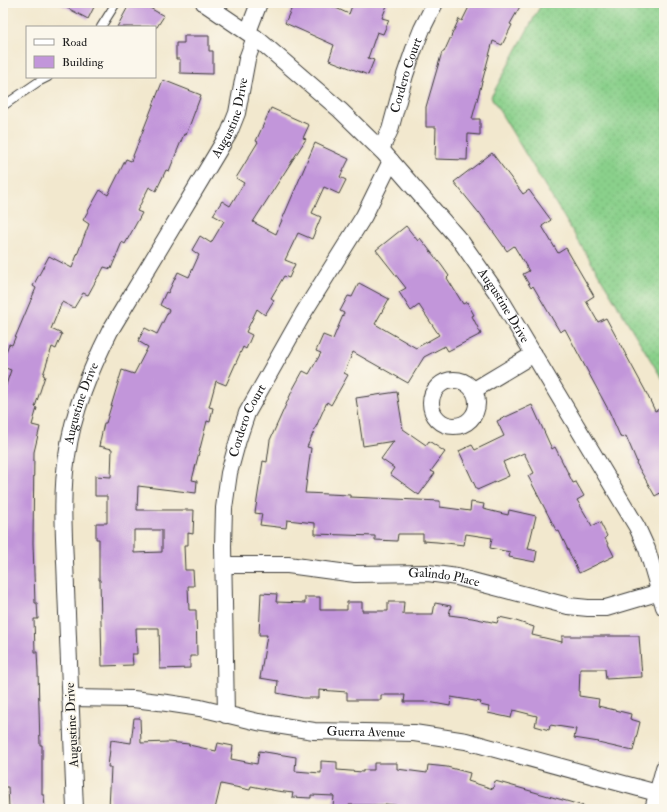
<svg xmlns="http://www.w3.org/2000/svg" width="667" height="812" viewBox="0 0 667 812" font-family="'IM FELL Double Pica',serif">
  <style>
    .grass { fill: url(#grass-dots); stroke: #537654 }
    .building { fill: #c296da; fill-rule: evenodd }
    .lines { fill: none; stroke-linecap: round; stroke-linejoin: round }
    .lane-casing { stroke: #3c3b37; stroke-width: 10 }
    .street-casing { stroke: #3c3b37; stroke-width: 18 }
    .lane { stroke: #fff; stroke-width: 8 }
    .street { stroke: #fff; stroke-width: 16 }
    .labels { text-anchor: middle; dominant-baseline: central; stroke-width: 3.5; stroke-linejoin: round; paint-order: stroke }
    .street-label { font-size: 13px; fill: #1c1c1c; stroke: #fbf7ec }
  </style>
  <defs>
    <pattern id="grass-dots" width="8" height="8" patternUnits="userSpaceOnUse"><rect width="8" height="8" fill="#8ad08b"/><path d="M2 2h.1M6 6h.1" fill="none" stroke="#76b277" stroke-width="1.8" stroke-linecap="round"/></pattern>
  </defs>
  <rect width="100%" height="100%" fill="#fbf7ec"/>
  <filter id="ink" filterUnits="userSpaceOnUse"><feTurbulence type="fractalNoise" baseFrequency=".025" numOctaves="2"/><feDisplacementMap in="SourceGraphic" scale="8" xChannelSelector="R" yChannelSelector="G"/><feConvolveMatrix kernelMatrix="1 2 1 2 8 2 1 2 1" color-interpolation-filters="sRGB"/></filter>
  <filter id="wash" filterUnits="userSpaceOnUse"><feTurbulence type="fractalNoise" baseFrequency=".012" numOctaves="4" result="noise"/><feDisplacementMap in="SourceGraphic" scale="16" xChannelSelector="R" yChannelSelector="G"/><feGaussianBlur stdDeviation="0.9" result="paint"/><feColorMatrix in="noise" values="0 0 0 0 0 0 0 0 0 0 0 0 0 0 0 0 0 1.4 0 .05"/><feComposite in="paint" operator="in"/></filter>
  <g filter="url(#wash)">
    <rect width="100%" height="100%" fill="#f2e8ce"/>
    <!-- grass -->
    <path class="grass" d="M542,3H664V382L491,97Z"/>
    <g id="blocks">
      <!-- building -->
      <path class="building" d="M58,3H96L88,19Z
        M130,3H141L164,16L157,27H117Z
        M294,3H325L349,14L353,3H388L382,18L389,20L383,34L377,32L368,58L374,60L368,75L329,60L334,45L285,23Z
        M471,3H522L510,24L512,25L502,45L493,41L472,119H480V135L468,134L467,160L435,159L436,127H426V107L442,52H444L459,19L462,21Z
        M184,36H209V51H213V74L180,73V59H176V43H184Z
        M163,80L201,95L186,135L184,134L169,171L166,170L156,191L149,187L137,211L142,213L125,244L122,242L111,269L104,267L100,275H99L88,295L83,293L74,308L62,302L51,329L62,334L56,349L52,347L43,375L45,376L35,407L37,408L32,425L40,427L34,452L33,543L35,603H37L38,619H34L35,652H37L38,671L40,745H42V795H44L45,809H9L8,787H3V394L11,370L3,367V360L9,344L12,345L36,288L33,286L49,256L72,268L89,224L83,220L100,190L108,195L126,159L131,161Z
        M271,108L309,125L303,138L306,139L253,222L276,234L315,143L349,159L340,177L346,180L339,194L324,187L312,213L321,217L312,239L298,233L285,260L295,264L289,278L284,276L271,298L274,300L265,315L257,309L246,332L252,335L246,349L243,347L226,385L216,381L209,407L213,408L210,422L207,421L192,480L197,481L196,493L138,486L137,510H194L193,534L188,533V545H184L185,570H193L194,586H188L189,610H196L197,656H190V668L160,669L159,628H136L137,654H132L133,665L102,666L100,580H99V539H96V523H107V496H95V476L111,477L112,449L99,446L104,423H106L122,370L134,374L148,347L138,341L145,328L157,334L169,310L160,305L166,292L168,293L178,272L189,277L199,255L192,250L200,236L211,243L224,221L213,215L222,201L230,206L244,183L236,178L258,142L256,141ZM134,530H162V552L134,553Z
        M492,153L523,194L529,190L551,220L542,226L558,253L566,248L594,296L586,301L598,322L606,318L645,390L655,411L664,407V491L655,496L636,463L637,462L626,436L621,438L609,411L565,329L560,332L533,286L531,288L523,274L529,271L514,246L507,251L479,212V213L454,182Z
        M406,226L418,241L420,238L442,266L449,276L447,278L463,304L467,302L474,315L472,316L481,334L448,351L445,346L424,357L408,383L353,352L344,373L348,375L331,405L327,402L307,447L311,448L305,493L350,495V497L440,501V507L470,511L471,502L484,504L483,509L508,515L509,510L536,516L528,549L537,551L535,562L509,557L510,552L490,548L492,538L466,534L464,545L437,542L423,541V534H398L397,541L375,540V536L315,534V523L287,520L286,528L260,525L262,514L255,513L263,461L267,462L270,440L293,389L303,371L309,374L321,353L316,351L323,335L333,339L344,313L340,311L348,296L352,297L359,283L389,299L375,324L416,348L439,335L419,305L411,311L399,292L406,288L376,250Z
        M397,392L403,429L426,445L429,441L445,452L431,471L435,473L419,495L390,474L394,468L381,459L394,441L363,446L356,398Z
        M532,405L552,449L555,447L573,483L576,482L584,496L577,500L592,526L600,522L607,536L605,538L614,556L579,573L559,531L557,532L528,476L534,473L524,453L503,462L509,476L477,490L459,451L472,445L475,450L504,436L497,421Z
        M261,593L277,594L276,602L305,603V597H320V610H347V602H362V611H388V602H404L403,614H433L435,603L451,606L449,615L472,618L497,623L499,617L513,620L534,627L532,635L562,642V636H639L642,677L606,679L605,669H580L579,696L599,699L598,706L631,714L630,719L640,722L633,751L598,743L599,742L574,738L576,729L550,725L549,730L535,726L537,716L513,710L511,718L488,713L489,707L480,705L481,702L451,697L450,706L428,702H404L405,695H381V700H347V692L319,690V698H303L277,693L278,681L260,678L267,635H259Z
        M134,718H140L141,743L168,742L189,744V745L216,751L218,743L233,746L231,759L257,764L259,751L296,757L295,771L321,773V761L337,762V770L363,772V770H374V763H397V769L427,773L428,765L447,767L470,773L468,781L493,789L495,781L584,806L583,809H428L385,804V805H349V808L333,807L334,796L311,795V798L292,797L293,793L277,791L251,786L250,790L221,784L215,809H109L111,767H108L111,740L131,743Z"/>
    </g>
  </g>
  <g filter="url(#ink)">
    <use href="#blocks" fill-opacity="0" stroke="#3c3b37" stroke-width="1"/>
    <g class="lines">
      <defs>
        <path id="lane" d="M101,27L116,3
          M3,106L38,82L48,77"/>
        <g id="street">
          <path id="s1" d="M204,3L260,41L340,110L384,153L462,243L497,293L637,527L647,549L664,607"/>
          <path d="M248,32L259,3"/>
          <path id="s2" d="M381,149L390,130L405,75L414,49L422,29L435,3"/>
          <circle cx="454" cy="403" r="23"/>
          <path d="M474,390L534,354"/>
          <path id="s3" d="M224,565H288L355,574L428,573L457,577L568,606L588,608H606L660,592"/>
          <path id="s4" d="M70,698L133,699L167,703L200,708L258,722L314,731L414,733L466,741L657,793"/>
          <path id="s5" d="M226,715L223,546L224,508L229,473L238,440L247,413L304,312L364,216L391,161"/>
          <path id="s6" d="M75,809C72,736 69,662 66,589C65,545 60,499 67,456C73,411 90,371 110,331L229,133L237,113L247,59L255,37"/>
          <path d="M653,809L664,768"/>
        </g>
      </defs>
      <!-- lane casing -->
      <use href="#lane" class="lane-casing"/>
      <!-- street casing -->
      <use href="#street" class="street-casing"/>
      <!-- lane -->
      <use href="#lane" class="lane"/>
      <!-- street -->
      <use href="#street" class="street"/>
    </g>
  </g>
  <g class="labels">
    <!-- street labels -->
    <g class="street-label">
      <text stroke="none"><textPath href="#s2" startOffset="78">Cordero Court</textPath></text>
      <text stroke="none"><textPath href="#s6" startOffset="732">Augustine Drive</textPath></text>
      <text stroke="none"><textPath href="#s1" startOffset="429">Augustine Drive</textPath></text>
      <text stroke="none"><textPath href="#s6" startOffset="408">Augustine Drive</textPath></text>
      <text stroke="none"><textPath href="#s5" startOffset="298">Cordero Court</textPath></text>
      <text stroke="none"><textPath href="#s3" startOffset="221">Galindo Place</textPath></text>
      <text transform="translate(72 725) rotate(-93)">Augustine Drive</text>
      <text stroke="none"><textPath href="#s4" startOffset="299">Guerra Avenue</textPath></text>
    </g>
  </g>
  <!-- margin -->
  <rect width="667" height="812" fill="none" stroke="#fbf7ec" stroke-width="16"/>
  <!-- legend -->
  <rect x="26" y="26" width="130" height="52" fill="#fbf7ec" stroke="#a29f99"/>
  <rect x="34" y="39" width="20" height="6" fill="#ffffff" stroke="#a29f99"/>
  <text x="62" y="46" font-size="12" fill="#1c1c1c">Road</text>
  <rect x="34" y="56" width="20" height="12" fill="#c296da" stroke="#a29f99"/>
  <text x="62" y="66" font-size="12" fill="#1c1c1c">Building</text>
</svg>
